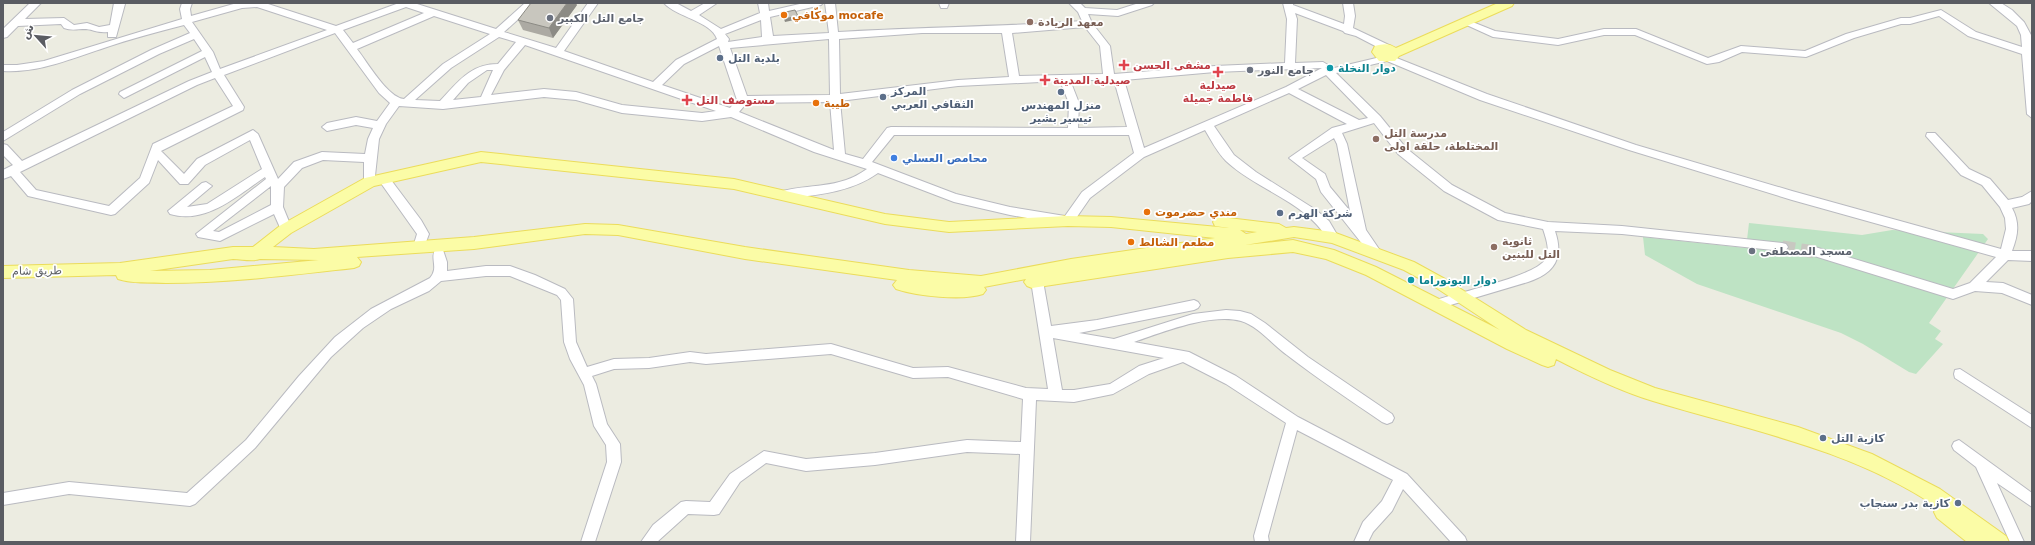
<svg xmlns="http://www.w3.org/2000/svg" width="2035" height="545" viewBox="0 0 2035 545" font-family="'DejaVu Sans','Noto Sans Arabic',sans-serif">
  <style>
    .green { fill: #bee3c4 }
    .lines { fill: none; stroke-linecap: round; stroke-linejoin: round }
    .minor-tunnel { stroke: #c8c8c1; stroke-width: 13; stroke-dasharray: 13 6; stroke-linecap: butt }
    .minor-casing { stroke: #b9bac0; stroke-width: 2 }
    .major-casing { stroke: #ebdc5b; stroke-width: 2 }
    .minor { fill: #fff; fill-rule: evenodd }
    .major { fill: #fbfca6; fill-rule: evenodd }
    .wall { fill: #acaaa3 }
    .shaded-wall { fill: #8c8b85 }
    .building { fill: #c8c6be; stroke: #8c8b85 }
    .food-dot { fill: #e8710a; stroke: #fff; stroke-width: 1.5 }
    .worship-dot { fill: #6b7280; stroke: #fff; stroke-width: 1.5 }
    .education-dot { fill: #8d6e63; stroke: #fff; stroke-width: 1.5 }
    .service-dot { fill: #5c6f8a; stroke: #fff; stroke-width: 1.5 }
    .health-dot { fill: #e0444e; stroke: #fff; stroke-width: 1.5 }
    .culture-dot { fill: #0f9aa8; stroke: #fff; stroke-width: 1.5 }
    .shop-dot { fill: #3f7fe0; stroke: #fff; stroke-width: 1.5 }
    .labels { text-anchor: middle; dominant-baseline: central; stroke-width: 3.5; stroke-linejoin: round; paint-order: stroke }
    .food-label { font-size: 11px; font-weight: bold; fill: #c56008; stroke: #fff; text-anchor: start }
    .worship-label { font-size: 11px; font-weight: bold; fill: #5b616d; stroke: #fff; text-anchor: start }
    .education-label { font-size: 11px; font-weight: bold; fill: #785e54; stroke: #fff; text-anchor: start }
    .service-label { font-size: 11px; font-weight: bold; fill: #4e5e75; stroke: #fff; text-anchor: start }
    .health-label { font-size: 11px; font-weight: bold; fill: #be3a42; stroke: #fff; text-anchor: start }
    .culture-label { font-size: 11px; font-weight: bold; fill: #0d838f; stroke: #fff; text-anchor: start }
    .shop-label { font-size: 11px; font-weight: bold; fill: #366cbe; stroke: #fff; text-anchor: start }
    .street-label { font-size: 11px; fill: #5a5c62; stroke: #fff }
  </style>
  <rect width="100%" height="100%" fill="#ecece1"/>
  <!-- green -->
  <path class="green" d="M1749,223L1862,235L1892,230L1983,234L1988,239L1929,323L1941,331L1935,339L1943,344L1916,374L1909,372L1863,344L1841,333L1697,284L1645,255L1643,237L1746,248Z"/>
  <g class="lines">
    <!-- minor-tunnel -->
    <path class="minor-tunnel" d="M1782,247L1815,252"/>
    <defs>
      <path id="minor" d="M30,3H41L25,19L64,18L74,25L87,23L99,27L110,25L114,3L125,4L116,37H108V32C97,33 95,30 86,29C77,29 72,31 64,28L61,24L18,26L7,37L3,38V29Z
        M182,3H192L190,9L191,16L237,3H265L336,26L399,3H414L496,29L525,3H536L504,32L556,48L588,3H598L564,51L653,82L676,60L717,39C711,21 676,17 664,3H676L691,11L705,3H717L699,15L721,29L760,13L758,3H768L769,11L804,3H823L821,5L770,17L773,36L829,33L825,3H835L838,32C920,27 1001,27 1082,21L1078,12L1069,3H1080L1085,8L1117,10L1139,3H1154L1152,5L1118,16L1088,14L1092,23L1110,46L1114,74L1215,66L1285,63L1287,19L1283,3H1293V5L1344,24L1345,16L1343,3H1353L1355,16L1353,28L1391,46L1392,48L1391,50H1383L1356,36L1345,33L1343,31L1295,13L1297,19L1295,63L1323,62L1328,65L1325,68L1330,69L1389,55L1487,94L1636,145L1792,191L2001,249L2006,229L2005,218L2000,207L1982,185L1961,175L1926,136L1927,133H1935L1969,169L1990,179L2008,200L2022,197L2032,191V201L2029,204L2012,208C2020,223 2018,235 2012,251H2032V261L2008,260L1986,282L2003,283L2032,295V305L2002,293L1975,291L1953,299L1811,255L1809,252L1811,249L1815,247L1953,289L1970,283L1996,257L1792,200L1629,150L1480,100L1387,61L1336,73L1380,116L1406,148L1452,185L1505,213L1548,222L1622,226L1782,243L1786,244L1788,247L1786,250L1782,251L1622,234L1555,231C1564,258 1555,273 1528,282L1437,309L1433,307L1431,304L1433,301C1456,293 1533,277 1545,260C1551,252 1546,238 1543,229L1498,220L1444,191L1398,154L1374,123L1342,133L1347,144L1366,230L1381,252L1379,255H1371L1321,192L1316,179L1289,158L1332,128L1347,124L1289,93L1214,126L1234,155L1256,172L1316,210L1329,221L1339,238L1337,241H1329C1306,201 1258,191 1226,161C1217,152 1211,140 1205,130L1144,157L1090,198L1072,224L1068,225L1010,215L954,202L878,173C850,193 816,195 783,199L777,195L779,192C810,183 838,190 867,169L814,152L731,117L702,121L622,113L576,100L544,97L443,109L399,106L386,124L379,139L374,185H366L364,182V162L323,160L302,168L284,187L283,207L292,229L290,232H282L274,214L220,241L198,237L196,234L266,179L265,177C238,195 206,225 170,214L168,211L202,183L206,182L212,186L187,207L207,204L262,169L250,140L205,165L188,184H180L158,160L149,183L115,214L111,215L28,196L11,176L3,179V170L13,165L3,155V144L7,145L22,161L189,81L212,72L205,57L128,96L124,98L119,94L120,92L202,51L194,39L159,54L80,94L3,141V132L72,90L151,50L190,33L184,25C157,32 130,39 104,48C70,59 39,73 3,71V65H17L44,61L182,19L180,9ZM257,7L327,30L220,69L213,52L192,22L242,8ZM406,7L424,13L353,43L343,30ZM434,16L490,34L443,64L404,99C388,98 367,62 357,49ZM761,20L762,37L728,42L729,39L725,34ZM1085,27L1100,46L1103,74L1019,76L1012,33ZM335,33L379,93L390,103L377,121L356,117L327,123L322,127L327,131L356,125L373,128L368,139L365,154L322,152L294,162L278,179L258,134L253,130L197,159L184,174L161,151L243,110L244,107L224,75ZM922,33H1002L1009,77L958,80L840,94L839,39ZM499,37L516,42L498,64C470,64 458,82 440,101L415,100L451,68ZM829,39L830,95L747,96L730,48ZM525,45L716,111L702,113L622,105L576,92L544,89L491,95L504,70ZM719,46L737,100L730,108L662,85L684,64ZM1322,68L1286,87L1144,148L1124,80L1215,72ZM487,70H493L481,97L453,100L468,83ZM1326,75L1368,118L1359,120L1298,89ZM215,78L233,106L153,144L140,178L109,206L36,190L20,172L197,85ZM1070,80H1114L1127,127L1078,128L1079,103ZM1060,81L1069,103L1068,128L891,127L887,128L863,159L845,154L840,101L958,86ZM830,102L834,150L739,112L745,105L751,103ZM894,135H1129L1134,153L1082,192L1065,216L1010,207L956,194L872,162ZM1334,138L1337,144L1350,211L1330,187L1325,174L1302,158ZM271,186V205L219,232L213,231Z
        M939,3H949L947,8H941Z
        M1989,3H2001L2012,10L2024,22L2031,35L2032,118L2027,114L2022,54L1968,36L1939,16L1910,24H1901L1854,38L1806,57L1742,52L1719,62L1707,64L1635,35H1604L1558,45L1493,37L1460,22L1465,19L1495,31L1558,39L1604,29H1636L1708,58L1741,46L1805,51L1846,34L1901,18H1910L1941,10L1976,32L2022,47L2021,35L2017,26Z
        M384,175L388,176L421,220L429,234L423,250H415L413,247L417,234L378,179Z
        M439,248L443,250L447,262V271L486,266H510L535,275L565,289L573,299L576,342L587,367L614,359L649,358L690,352L706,354L831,344L913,368L948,367L1026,388L1048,389L1031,281L1033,278H1041L1043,281L1051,326L1097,320L1194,300L1198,302L1200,305L1198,308L1194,310L1079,333L1114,339L1193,314L1226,310L1240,311L1251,314L1265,323L1308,357L1392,414L1394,418L1392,422L1387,424L1382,422C1350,400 1318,379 1287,355C1273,345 1258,326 1241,321C1210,313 1163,332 1134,342L1189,352L1236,376L1298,417L1407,474L1465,537L1467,542H1451L1403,489L1392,511L1373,532L1368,542H1354L1363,522L1382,501L1393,480L1297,430L1268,536L1269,542H1255L1254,536L1286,423L1226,384L1183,362L1149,374L1113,394L1074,402L1036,400L1030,542H1016L1020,454L967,452L875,465L806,471L766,463L740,482L719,514L714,515L688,514L657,542H641L653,525L681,502L686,501L710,502L730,474L764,451L806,459L875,453L967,440L1021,442L1023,399L948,377L913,378L831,354L706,364L690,362L649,368L614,369L592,376L596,384L607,424L620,444L621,462L595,542H581L607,462L606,445L594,426L584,385L570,359L564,342L561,300L557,295L510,276H486L441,281L429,291L391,309L363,328L331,357L255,448L195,504L190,506L69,494L3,505V493L69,482L187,493L246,440L299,376L335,337L371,309L430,278C439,268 430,259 435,250ZM1053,338L1164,358L1139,366L1110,384L1074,390H1062Z
        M1960,369L2032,415V428L1955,378L1954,374L1955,370Z
        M1959,440L2032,493V507L1997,483L2024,542H2010L1976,467L1954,450L1952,446L1954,442Z"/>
      <path id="major" d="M1498,3H1514L1512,6L1399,56L1395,61H1379L1372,52L1375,46C1383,44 1388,43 1396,48Z
        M481,152L734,179L885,214L949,222L1068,216L1111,217L1229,228L1215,226L1213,222L1215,218L1220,217L1279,224L1286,228L1294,227L1333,232L1414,262L1445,279L1526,330L1610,370L1655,388L1798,427L1872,454L1940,489L2006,536L2009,542H1967L1937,518L1934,512L1937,507C1849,448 1751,431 1653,401C1620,391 1587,375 1556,359L1554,365L1548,367L1542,365L1507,349L1366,275L1326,259L1293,252L1228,258L1032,288L1027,286L1024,282L1026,279L984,287L986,290L983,294C962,301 917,296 896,289L893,285L897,280L745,259L618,235L585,234L474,249L357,257L361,262L359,266L354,268C292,275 229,283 166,283C151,282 132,284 118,279L116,275L3,278V266L120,263L233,247H253L281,225L365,178ZM481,162L734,189L885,224L949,232L1068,226L1111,227L1215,238L1071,259L981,276L909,270L745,247L618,225L585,224L474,237L314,249L273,247L291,233L374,186ZM1240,230L1257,232L1246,234ZM1294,237L1332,243L1404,270L1435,287L1500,330L1376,267L1334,250L1293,240L1245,245ZM233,259C242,259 252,262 260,259L319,260L210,270L150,271Z"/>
    </defs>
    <!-- minor casing -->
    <use href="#minor" class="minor-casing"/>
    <!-- major casing -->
    <use href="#major" class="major-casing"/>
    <!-- minor -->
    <use href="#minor" class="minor"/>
    <!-- major -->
    <use href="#major" class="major"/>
  </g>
  <!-- wall -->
  <path class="wall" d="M577,5L553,38L523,30L518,20Z"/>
  <!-- shaded-wall -->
  <path class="shaded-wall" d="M567,3H576L577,5L553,38L549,28Z
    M798,16L799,19L785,22L784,19Z"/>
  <!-- building -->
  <path class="building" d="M531,3H567L549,28L518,20Z
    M795,10L798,16L784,19L781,13Z"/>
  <!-- markers -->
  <g class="food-dot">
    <circle cx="784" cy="15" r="4"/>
    <circle cx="816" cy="103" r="4"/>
    <circle cx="1147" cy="212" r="4"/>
    <circle cx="1131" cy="242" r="4"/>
  </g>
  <g class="worship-dot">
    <circle cx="550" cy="18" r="4"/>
    <circle cx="1250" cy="70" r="4"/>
    <circle cx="1752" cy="251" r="4"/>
  </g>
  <g class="education-dot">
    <circle cx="1030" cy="22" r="4"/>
    <circle cx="1376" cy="139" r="4"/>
    <circle cx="1494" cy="247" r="4"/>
  </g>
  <g class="service-dot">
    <circle cx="720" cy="58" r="4"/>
    <circle cx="1061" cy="92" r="4"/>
    <circle cx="883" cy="97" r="4"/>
    <circle cx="1280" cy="213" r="4"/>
    <circle cx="1823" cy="438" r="4"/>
    <circle cx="1958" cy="503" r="4"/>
  </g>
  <g class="health-dot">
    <path d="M1122 59h4v4h4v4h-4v4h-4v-4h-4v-4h4z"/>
    <path d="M1216 66h4v4h4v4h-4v4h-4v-4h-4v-4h4z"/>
    <path d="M1043 74h4v4h4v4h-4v4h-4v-4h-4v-4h4z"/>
    <path d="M685 94h4v4h4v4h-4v4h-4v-4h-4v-4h4z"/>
  </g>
  <g class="culture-dot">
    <circle cx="1330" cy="68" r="4"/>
    <circle cx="1411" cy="280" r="4"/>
  </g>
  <circle class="shop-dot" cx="894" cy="158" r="4"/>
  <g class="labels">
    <!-- food labels -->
    <g class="food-label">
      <text x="792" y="15">موكّافي mocafe</text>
      <text x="824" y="103">طيبة</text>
      <text x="1155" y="212">مندي حضرموت</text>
      <text x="1139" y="242">مطعم الشالط</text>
    </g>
    <!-- worship labels -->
    <g class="worship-label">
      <text x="558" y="18">جامع التل الكبير</text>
      <text x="1258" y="70">جامع النور</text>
      <text x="1760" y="251">مسجد المصطفى</text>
    </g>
    <!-- education labels -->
    <g class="education-label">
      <text x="1038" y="22">معهد الريادة</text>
      <text x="1384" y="133">مدرسة التل<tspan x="1384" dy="13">المختلطة، حلقة اولى</tspan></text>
      <text x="1502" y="241">ثانوية<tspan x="1502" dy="13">التل للبنين</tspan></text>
    </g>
    <!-- service labels -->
    <g class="service-label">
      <text x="728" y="58">بلدية التل</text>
      <text x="891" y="91">المركز<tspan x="891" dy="13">الثقافي العربي</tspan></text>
      <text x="1061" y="105" text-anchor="middle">منزل المهندس<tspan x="1061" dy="13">تيسير بشير</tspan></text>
      <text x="1288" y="213">شركة الهرم</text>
      <text x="1831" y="438">كازية التل</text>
      <text x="1950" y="503" text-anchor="end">كازية بدر سنجاب</text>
    </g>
    <!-- health labels -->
    <g class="health-label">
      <text x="1133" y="65">مشفى الحسن</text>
      <text x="1053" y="80">صيدلية المدينة</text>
      <text x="1218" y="85" text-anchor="middle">صيدلية<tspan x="1218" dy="13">فاطمة جميلة</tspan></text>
      <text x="696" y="100">مستوصف التل</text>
    </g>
    <!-- culture labels -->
    <g class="culture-label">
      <text x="1338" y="68">دوار النخلة</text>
      <text x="1419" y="280">دوار البونوراما</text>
    </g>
    <!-- shop labels -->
    <g class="shop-label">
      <text x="902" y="158">محامص العسلي</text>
    </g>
    <!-- street labels -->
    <g class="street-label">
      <text transform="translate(37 271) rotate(-1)">طريق شام</text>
    </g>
  </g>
  <!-- border -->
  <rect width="2035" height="545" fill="none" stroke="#5a5c62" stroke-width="8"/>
  <!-- north arrow -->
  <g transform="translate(36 36) rotate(297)" stroke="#ffffff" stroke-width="3" paint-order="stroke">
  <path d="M0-3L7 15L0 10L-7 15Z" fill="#5a5c62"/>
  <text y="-6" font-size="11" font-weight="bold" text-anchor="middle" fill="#5a5c62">ش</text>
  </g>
</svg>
